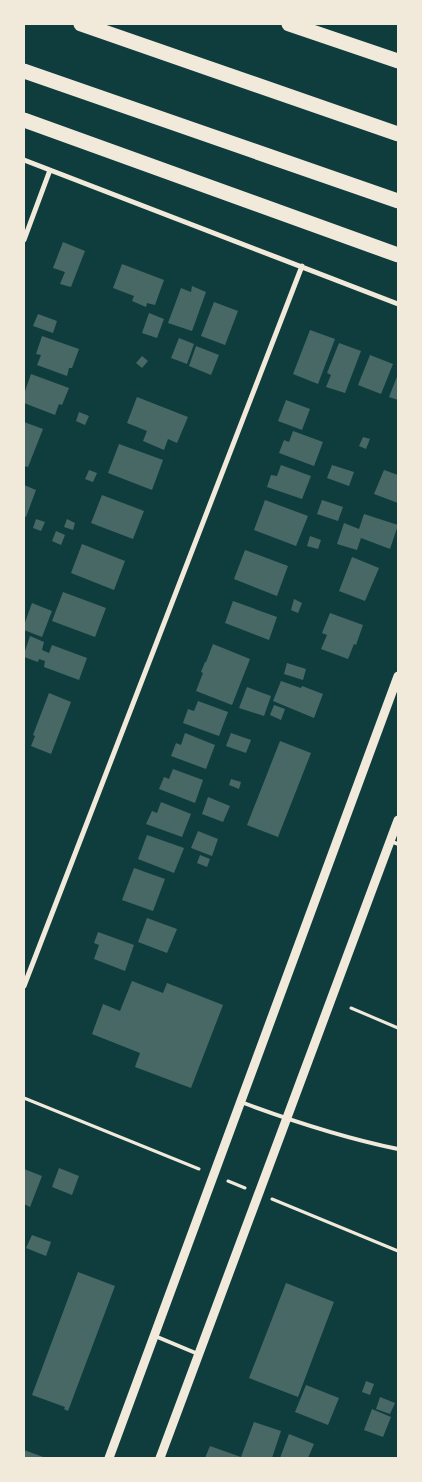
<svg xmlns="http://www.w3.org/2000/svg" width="422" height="1482" viewBox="0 0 422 1482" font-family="'Open Sans',sans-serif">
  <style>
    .building { fill: #486865 }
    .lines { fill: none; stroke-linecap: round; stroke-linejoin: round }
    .path { stroke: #f1e9da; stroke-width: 3 }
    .service { stroke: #f1e9da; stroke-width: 4 }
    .minor { stroke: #f1e9da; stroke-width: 5 }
    .tertiary { stroke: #f1e9da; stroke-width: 9 }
    .motorway { stroke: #f1e9da; stroke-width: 15 }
  </style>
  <rect width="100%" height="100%" fill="#0f3d3e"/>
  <!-- building -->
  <path class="building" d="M63,242L85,251L71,287L60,284L65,272L53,268Z
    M122,264L164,280L155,305L147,303L146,307L132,301L134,296L113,288Z
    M192,286L206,292L192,331L168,323L181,288L191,292Z
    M214,302L238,311L225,345L201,336Z
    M149,313L164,319L157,338L142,333Z
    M38,314L57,321L53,333L33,326Z
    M310,330L335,339L318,384L293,374Z
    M42,336L79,349L72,368H69L67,376L37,365L41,355L36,354Z
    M179,338L194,344L187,364L171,358Z
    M339,343L361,351L345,393L326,387L331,375L327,373Z
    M196,346L219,355L211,375L189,366Z
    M370,355L393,364L381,394L358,385Z
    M142,356L148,361L142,368L136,363Z
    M31,374L69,388L62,405L59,404L55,415L24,403V394Z
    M398,374V400L389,397Z
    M137,397L188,417L177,443L168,439L164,450L143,441L147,431L127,423Z
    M286,400L310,409L302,430L278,421Z
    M79,412L89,416L85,425L76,421Z
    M24,422L43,429L28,467L24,466Z
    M293,431L323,442L314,466L279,453L284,440L289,442Z
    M363,437L370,439L366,449L359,446Z
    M119,444L163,460L152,490L108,473Z
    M281,465L311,476L302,499L267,487L271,475L277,476Z
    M332,465L354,472L349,486L327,478Z
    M89,470L97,473L93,482L85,479Z
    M384,470L398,475V503L374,494Z
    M24,485L36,490L26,517L24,516Z
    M102,495L144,511L133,539L91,523Z
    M265,500L308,516L296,546L254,530Z
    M322,500L343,507L338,521L317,514Z
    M364,514L398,525L390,549L361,538L357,550L337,544L344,523L359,529Z
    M36,519L45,522L41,531L33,528Z
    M67,519L75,523L73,530L64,527Z
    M56,531L65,535L61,545L52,541Z
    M310,536L321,540L318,549L307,546Z
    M82,544L125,561L114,590L71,573Z
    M245,550L288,566L277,596L234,579Z
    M352,557L379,568L365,601L339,591Z
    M63,592L106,608L95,637L52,621Z
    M294,599L302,603L298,613L291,610Z
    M233,601L277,617L269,640L225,623Z
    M32,603L52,611L42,637L24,630V625Z
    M330,613L363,625L356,645L354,644L348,659L321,649L327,635L322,633Z
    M30,636L44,642L42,650L49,653L52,645L87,658L79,680L44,667L45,661L39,659L38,662L24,657V654Z
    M213,644L250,659L232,705L196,691L203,673L201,672L205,662H206Z
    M287,663L306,669L303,680L284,674Z
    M281,681L301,688L302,686L323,694L314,718L273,701Z
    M247,687L271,696L264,716L239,708Z
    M49,693L71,702L51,754L31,746L35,736L33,735Z
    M198,701L228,712L219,736L183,723L188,709L194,711Z
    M274,705L285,709L281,720L270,715Z
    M185,733L215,745L206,769L171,756L176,743L181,745Z
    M231,733L251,740L246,753L226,746Z
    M280,741L311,753L278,837L247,825Z
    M173,769L203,780L195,803L159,789L164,777L169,779Z
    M231,779L241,782L239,789L229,785Z
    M208,797L230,806L223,822L202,814Z
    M161,802L191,814L182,837L146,824L152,811L157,813Z
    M198,831L218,839L212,856L191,848Z
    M147,835L184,848L174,873L138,859Z
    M200,855L210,859L207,867L197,863Z
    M134,868L165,879L153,911L122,900Z
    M147,918L177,929L167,953L138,942Z
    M98,932L134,945L125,971L94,959L99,945L94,943Z
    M132,981L163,993L167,983L223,1005L191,1088L135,1067L140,1053L92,1034L103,1004L120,1011Z
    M59,1168L79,1176L72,1195L52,1187Z
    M24,1169L42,1176L30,1207L24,1204Z
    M32,1235L51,1242L46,1256L26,1248Z
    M78,1272L115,1286L68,1411L64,1409L65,1407L32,1395Z
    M286,1283L334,1302L298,1397L249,1378Z
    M366,1381L374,1384L370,1395L362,1392Z
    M306,1385L339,1398L328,1425L295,1412Z
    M380,1397L395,1403L390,1414L376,1409Z
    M372,1409L391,1417L383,1437L364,1430Z
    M254,1422L281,1431L272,1458H205L210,1446L241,1457Z
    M289,1434L314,1444L308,1458H280Z
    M24,1450L46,1458H24Z"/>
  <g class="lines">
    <!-- path -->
    <path class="path" d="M351,1008L398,1028
      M24,1098L199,1169
      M228,1181L245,1188
      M272,1199L398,1251"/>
    <!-- service -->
    <path class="service" d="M390,841L398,844
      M241,1102C292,1121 345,1138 398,1149
      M155,1336L198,1354"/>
    <!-- minor -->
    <path class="minor" d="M24,160L398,304
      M24,240L50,170
      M24,986L302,266"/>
    <!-- tertiary -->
    <path class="tertiary" d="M109,1458L398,676
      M160,1458L398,820"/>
    <!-- motorway -->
    <path class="motorway" d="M81,24L398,134
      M289,24L398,61
      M24,71L398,201
      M24,120L398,255"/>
  </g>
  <!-- border -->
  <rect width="422" height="1482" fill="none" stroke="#f1e9da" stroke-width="50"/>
</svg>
